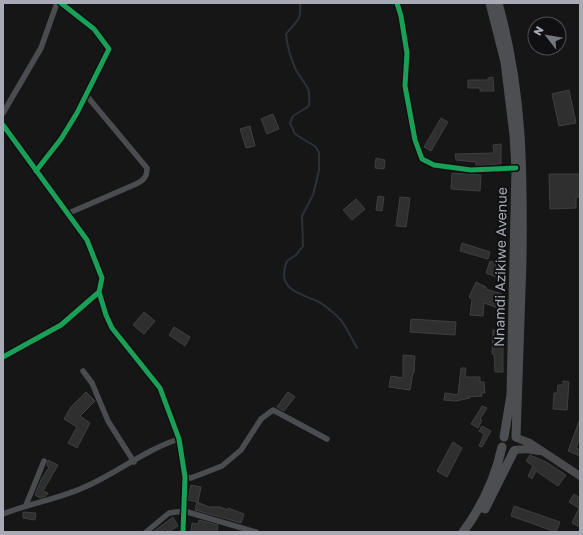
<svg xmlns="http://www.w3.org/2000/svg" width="583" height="535" viewBox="0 0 583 535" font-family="'Golos Text',sans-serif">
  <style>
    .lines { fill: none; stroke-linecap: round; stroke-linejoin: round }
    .stream { stroke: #2c3139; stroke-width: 2 }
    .building { fill: #2f2f30; stroke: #3f3f42 }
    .minor { stroke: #4b4c4f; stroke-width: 5.5 }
    .secondary { stroke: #4a4a4d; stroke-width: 8 }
    .primary { stroke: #4d4e51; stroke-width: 9 }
    .cycleway-casing { stroke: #101012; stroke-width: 8 }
    .cycleway { stroke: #1a9f57; stroke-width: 5 }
    .labels { text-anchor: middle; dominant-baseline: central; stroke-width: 4; stroke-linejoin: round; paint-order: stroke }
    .street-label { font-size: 14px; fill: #a8abb6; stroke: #101012 }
  </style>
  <rect width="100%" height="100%" fill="#161616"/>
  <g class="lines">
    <!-- stream -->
    <path class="stream" d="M300,3C302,21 296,21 286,34C287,46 291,59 296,70C305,87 311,84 309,106L293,116L290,123L295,134L316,147L319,153V170L313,195L302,216L303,246L296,255L287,261C276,288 297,293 317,301C324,304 331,311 337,316C346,324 351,338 357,348"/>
  </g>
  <!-- building -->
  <path class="building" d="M493,77L494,91H480V88H468V80H488V78Z
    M569,90L576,123L559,126L552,94Z
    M273,114L279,129L267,134L261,119Z
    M441,118L448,122L431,151L424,147Z
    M250,126L255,146L246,148L240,129Z
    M501,144V164L476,166V162L456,160L455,154L494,153L493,145Z
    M376,158L385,160L384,169L375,168Z
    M452,173L481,175L480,191L451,189Z
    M549,174H580V197H576V208L550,209Z
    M378,196L384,197L382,211L376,210Z
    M400,197L410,198L406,227L396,226Z
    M356,199L365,209L352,220L343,210Z
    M462,243L490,252L488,259L460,251Z
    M490,261L501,265L497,277L486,273Z
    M476,282L486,287V289L502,294L498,308L484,303L483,316L470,315L472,299L469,297Z
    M144,312L155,321L144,334L133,325Z
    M411,319L456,322L455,335L410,332Z
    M174,327L190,337L185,346L169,335Z
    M493,330H503V372H495L494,354H492Z
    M403,355L415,356L414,373H413L410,390L389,387L391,376L403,378Z
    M461,368H466L465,377H480V382H484L485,393H481L482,396L468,397L470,398L456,401L444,400L445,393L458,395Z
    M563,381L569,382L567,410L553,409L554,393H557L558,385H563Z
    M86,392L95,401L80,416L90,423L77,448L68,443L77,427L64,419L71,407Z
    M288,392L295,397L284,411L277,407Z
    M482,406L487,408L480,419L482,420L478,428L471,424Z
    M580,419V437L576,448L580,450V456L568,451Z
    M482,426L491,431L482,447L479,446L484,434L479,431Z
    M453,442L462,448L447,477L437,471Z
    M530,455L546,462L566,475L558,486L536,471L532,479L528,476L533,466L526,461Z
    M48,460L58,465L43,491L48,493L46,496L40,498L35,495L41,480L49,467L47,466Z
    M191,485L201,487L198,502L188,500Z
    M574,494L580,498V527L572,523L579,508L569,502Z
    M197,502L209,507H220L228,510V508L244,514L241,523L195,510Z
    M514,506L560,522L556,532L511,516Z
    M23,512L36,513L35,520L23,518Z
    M173,517L178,526L168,532L165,529L160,532H153Z
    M199,520L218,525L217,532H191L192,523L198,524Z"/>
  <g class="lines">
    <!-- minor -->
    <path class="minor" d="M397,3L401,16L407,53L405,86L415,140L422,159L434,165L471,170L516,168
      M3,113L41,48L57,3
      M3,125L87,240L102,278L99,292L61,325L3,357
      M36,171L61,139L77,113L109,49L94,29L61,3
      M69,213L136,184C144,180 147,177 147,168L86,95
      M99,292L106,315L112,328L160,388L179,439L185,477L183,532
      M83,371L92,383L108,421L134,462
      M185,477L191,478L222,466L241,450L261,419L273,410L327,439
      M26,505L44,461
      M3,514C30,503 60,499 87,486C118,472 147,449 179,439
      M146,532L169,513L184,511L256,532"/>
    <!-- secondary -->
    <path class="secondary" d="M517,438L530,443L580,476
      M515,450L526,449L539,451"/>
    <!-- primary -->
    <path class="primary" d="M490,3L505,62L514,135L516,168L511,395L504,437
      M498,3C523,92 523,170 522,261C520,320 518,378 516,437
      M485,509L514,451
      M463,532C483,505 495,479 502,447"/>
    <defs>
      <path id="cycleway" d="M397,3L401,16L407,53L405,86L415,140L422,159L434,165L471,170L516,168
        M3,125L87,240L102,278L99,292L61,325L3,357
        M36,171L61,139L77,113L109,49L94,29L61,3
        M99,292L106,315L112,328L160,388L179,439L185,477L183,532"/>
    </defs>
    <!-- cycleway casing -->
    <use href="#cycleway" class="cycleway-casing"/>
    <!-- cycleway -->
    <use href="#cycleway" class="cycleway"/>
  </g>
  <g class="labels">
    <!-- street labels -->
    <g class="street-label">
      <text transform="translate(500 267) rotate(-89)">Nnamdi Azikiwe Avenue</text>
    </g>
  </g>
  <!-- border -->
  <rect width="583" height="535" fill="none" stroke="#a8abb6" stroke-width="8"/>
  <!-- north arrow -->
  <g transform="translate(547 36) rotate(301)"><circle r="19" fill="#101012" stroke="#4d4e54"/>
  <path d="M0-3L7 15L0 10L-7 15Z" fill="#75777e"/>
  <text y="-6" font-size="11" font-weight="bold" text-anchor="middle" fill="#a8abb6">N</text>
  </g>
</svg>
